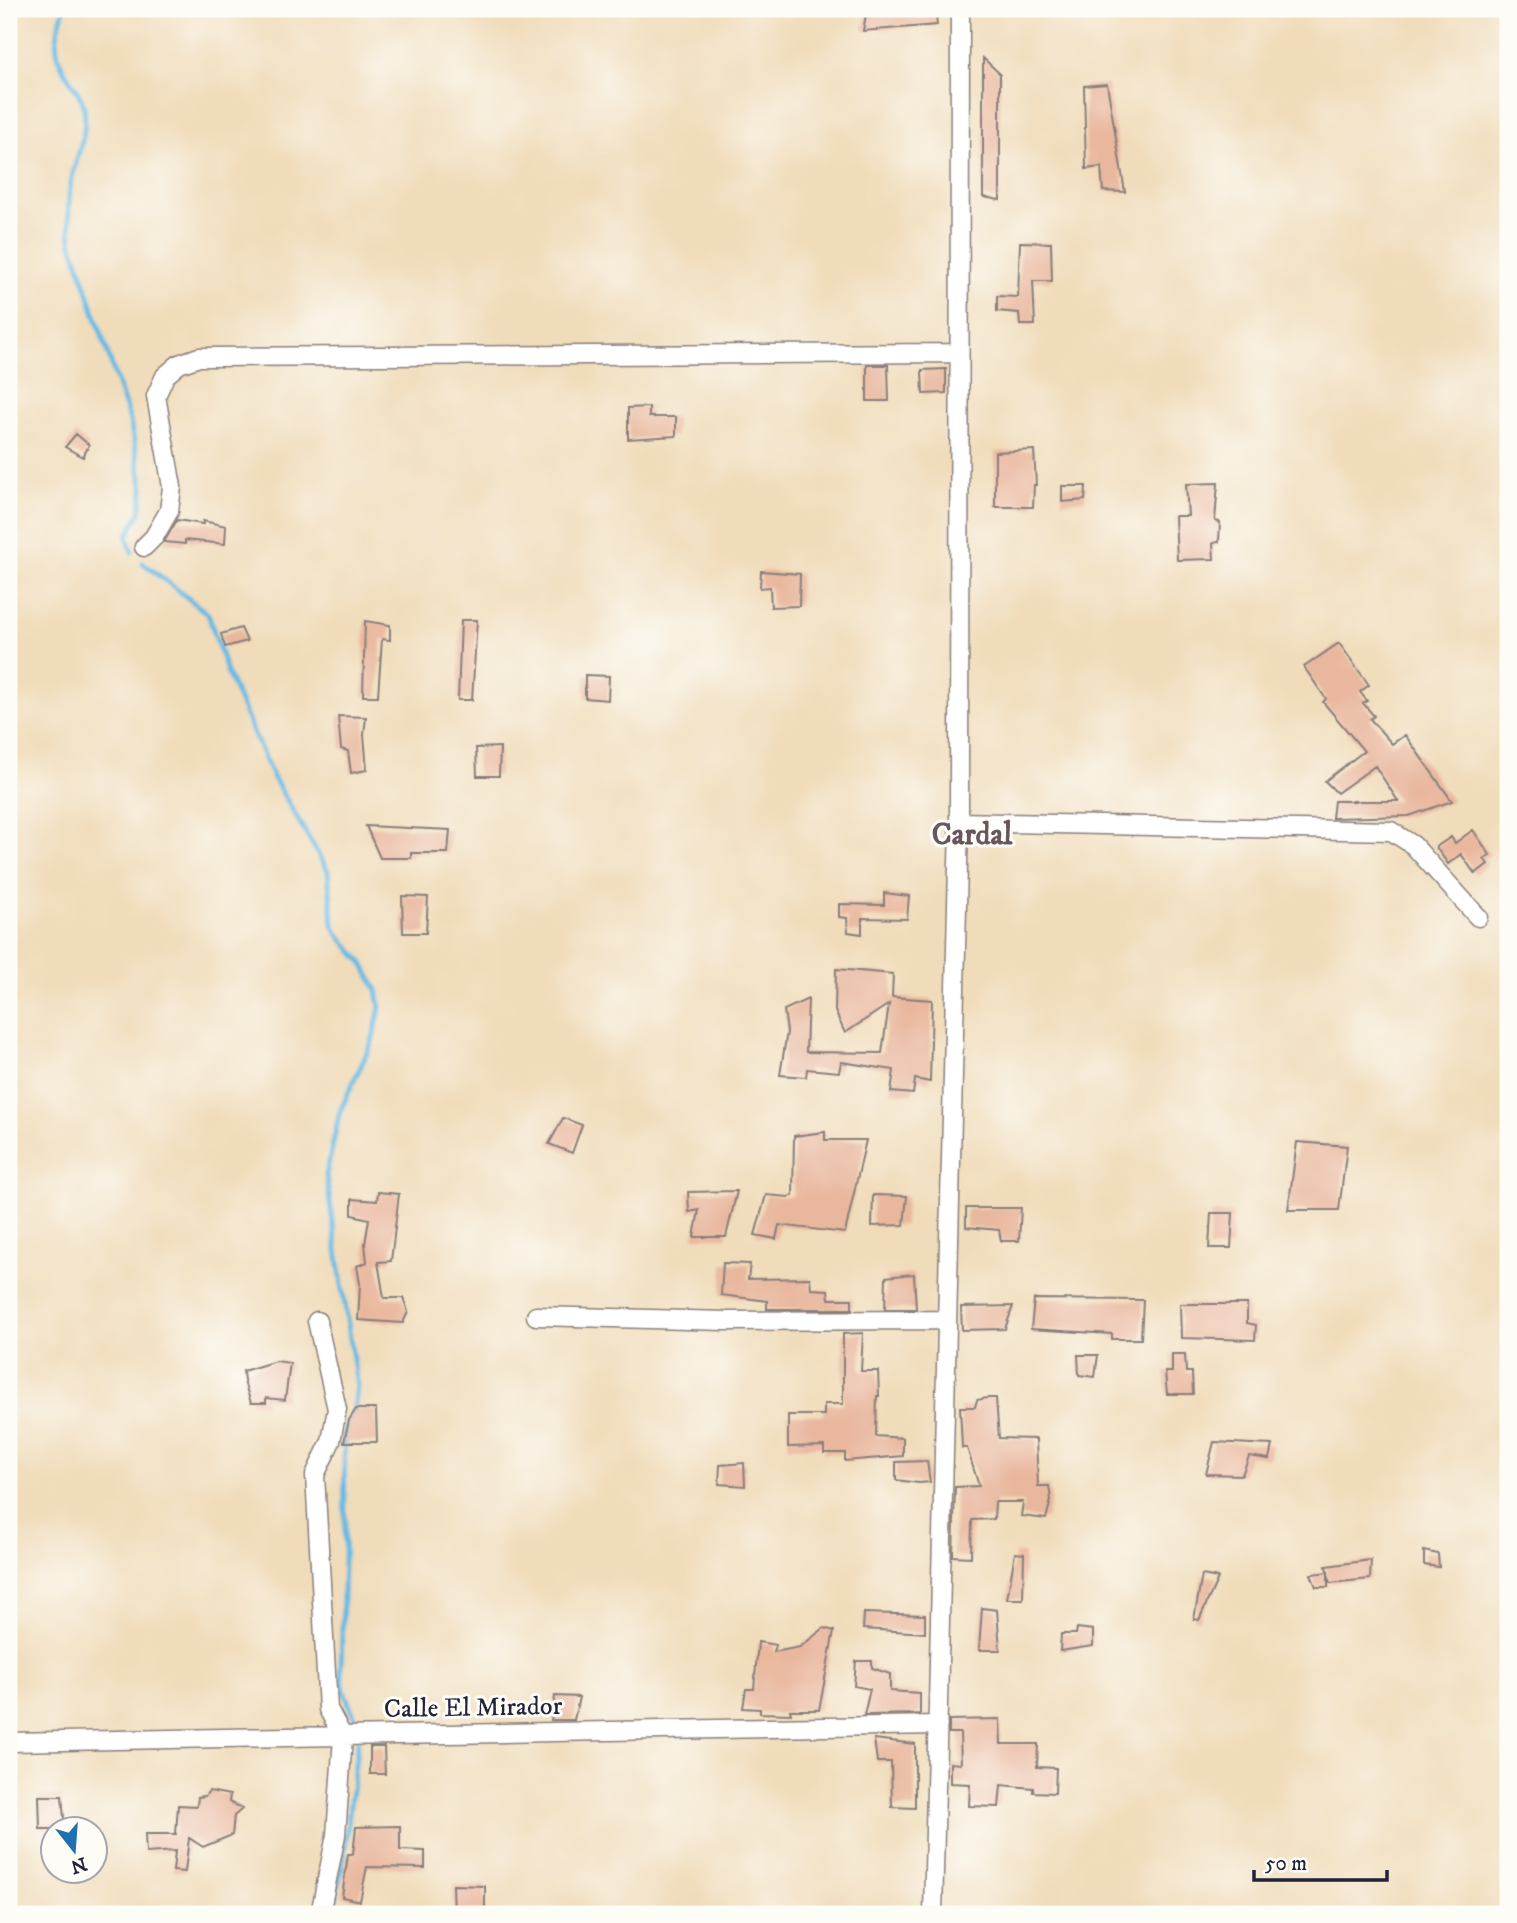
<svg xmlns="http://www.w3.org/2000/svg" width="1517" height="1923" viewBox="0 0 1517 1923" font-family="'IM FELL DW Pica',serif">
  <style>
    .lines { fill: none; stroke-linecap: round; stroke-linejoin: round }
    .stream { stroke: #68bae3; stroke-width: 5 }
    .building { fill: #e9b79e }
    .minor-casing { stroke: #897f7a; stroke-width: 21 }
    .minor { stroke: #fff; stroke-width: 18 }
    .labels { text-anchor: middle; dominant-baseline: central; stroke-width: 6; stroke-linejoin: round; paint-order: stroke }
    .street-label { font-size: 26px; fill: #22223b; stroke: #fdfcf7 }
    .quarter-label { font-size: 30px; font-weight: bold; fill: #68565e; stroke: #fdfcf7 }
  </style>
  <rect width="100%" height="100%" fill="#fdfcf7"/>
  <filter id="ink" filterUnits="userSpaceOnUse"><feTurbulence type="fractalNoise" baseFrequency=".0143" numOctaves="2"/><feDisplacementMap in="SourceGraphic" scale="14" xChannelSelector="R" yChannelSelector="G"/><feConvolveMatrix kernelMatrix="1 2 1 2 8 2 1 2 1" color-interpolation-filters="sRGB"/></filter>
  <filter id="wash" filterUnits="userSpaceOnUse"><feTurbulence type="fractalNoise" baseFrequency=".00686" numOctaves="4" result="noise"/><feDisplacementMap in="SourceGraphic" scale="28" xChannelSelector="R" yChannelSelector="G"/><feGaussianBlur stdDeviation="1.57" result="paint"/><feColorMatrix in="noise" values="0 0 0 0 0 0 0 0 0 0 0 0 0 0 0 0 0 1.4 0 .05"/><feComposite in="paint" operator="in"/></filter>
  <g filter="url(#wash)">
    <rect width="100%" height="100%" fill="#f0dcba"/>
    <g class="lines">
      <!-- stream -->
      <path class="stream" d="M64,9C55,38 51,53 70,80C75,88 83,98 84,108C88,134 76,158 71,182C67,202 69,222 71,241L130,421L143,489L140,513L127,536L132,552
        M143,563L208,614L228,675L272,775L328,871L333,924L337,933L362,962L377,990L380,1007L376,1026L372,1042L340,1111L326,1175L357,1386L354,1412L344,1434L345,1524L341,1670L344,1691L357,1723
        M333,1914L344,1855L358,1740"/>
    </g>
    <g id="blocks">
      <!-- building -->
      <path class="building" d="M867,9H935L937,25L863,31Z
        M983,58L1000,74V200L983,197Z
        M1107,84L1125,192L1103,191L1101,167L1086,169L1084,86Z
        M1020,242L1051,243L1052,281H1033L1035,325H1020L1019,313L997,311V296L1018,297Z
        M867,365H888L889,401H867Z
        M946,369V393L923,394L922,370Z
        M649,407V417H676V436L628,439V408Z
        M76,434L89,445L83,457L65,447Z
        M1034,450L1036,485H1034L1033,507H995V452Z
        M1218,483L1215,521L1220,522L1219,542L1213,543L1214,559L1177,560L1175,516H1188L1186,484Z
        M1062,486H1086L1085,500L1062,502Z
        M177,520L203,524V521L226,526L225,544L185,540V544L164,542Z
        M761,571L800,574L799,606L771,607L770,587L760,588Z
        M461,620H477L472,700H458Z
        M365,621L390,625V640L382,639L378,696H363Z
        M241,628L247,641L225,647L221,634Z
        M1339,643L1369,685L1360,692L1367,701L1363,703L1374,716L1370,719L1392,744L1405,735L1452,801L1409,816L1332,818L1334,801H1398L1375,766L1337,793L1325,781L1364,751L1323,702L1326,699L1304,667Z
        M585,675L609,676L608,700L585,698Z
        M338,716L366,717L364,735L367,770L351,773L348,751L341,749Z
        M500,747L499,776H477L476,748Z
        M366,826L450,830L448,853H411V858H380Z
        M1473,830L1490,855L1484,859L1488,864L1475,874L1461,854L1448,864L1436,847L1451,837L1455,843Z
        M884,893L909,896L907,919L862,918V934L848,932L847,918L839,917V904L884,905Z
        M402,896L428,897L426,933H403Z
        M836,969L893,974L892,997L932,1000L930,1082L915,1079L913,1094L891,1092L894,1070L841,1062L839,1072L807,1069L806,1077L780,1075L787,1032L784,1010L808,999L806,1052L882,1053L889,1004L845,1033L835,1011Z
        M563,1118L582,1125L572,1153L549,1144Z
        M825,1132V1140H866L845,1233L779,1225L776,1239L755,1235L766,1195L789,1197L793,1195L794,1136Z
        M1297,1142L1347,1146L1339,1210H1288Z
        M737,1191L726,1237H694L699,1210L689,1212L688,1192Z
        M378,1192L399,1194L391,1261L378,1262L384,1298H404L408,1312L403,1323L358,1320L360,1284L357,1266L367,1262L365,1244L369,1219L352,1215V1199L377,1201Z
        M873,1195L907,1196L904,1225L872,1226Z
        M966,1208H1021L1019,1241H1001L999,1230L966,1227Z
        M1211,1213H1233L1231,1248H1209Z
        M723,1263L750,1264L748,1279L810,1278L811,1289L828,1290L829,1299H852V1309H767V1301L721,1295Z
        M914,1274L916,1309H885L886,1277Z
        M1034,1299L1143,1300L1141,1339H1112V1334L1031,1329Z
        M1180,1304H1247V1323L1256,1325L1255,1340L1181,1338Z
        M1013,1306L1005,1329L962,1330L961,1307Z
        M863,1333L861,1371H878L879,1396H877L876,1436L903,1438V1456L845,1461V1453H824V1446L788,1447V1415H824V1404H843V1334Z
        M1172,1354H1185L1186,1372H1192L1193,1394H1167L1165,1372H1172Z
        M1078,1355H1098L1095,1377L1079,1375Z
        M276,1361L290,1363L285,1400L266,1398V1403H251L244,1381L243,1371Z
        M987,1398H996L999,1438L1036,1439L1038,1486H1049L1051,1500L1046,1519L1021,1516L1023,1502H995L994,1519L972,1520L971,1557L953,1556L955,1487L979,1486L967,1448H962L960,1407H975L977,1400Z
        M356,1409H376L377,1442H344L349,1420Z
        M1214,1442L1252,1444L1272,1445L1269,1459L1249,1456L1242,1475L1206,1474Z
        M927,1461L930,1482L919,1483L896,1480V1462Z
        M744,1463L745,1486L719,1484L720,1465Z
        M1424,1551L1438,1554L1439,1567L1424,1565Z
        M1015,1553L1024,1554L1023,1599H1007Z
        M1371,1560L1370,1579L1330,1583L1326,1566Z
        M1328,1572V1587H1316L1311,1574Z
        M1202,1575L1218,1578L1199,1620L1194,1619Z
        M982,1608L997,1610L1000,1650H979Z
        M864,1613L925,1615V1633L863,1629Z
        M824,1628L834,1631L819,1710H790L791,1714L760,1713V1709L743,1708L746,1689H754L758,1642L776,1645L774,1652L800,1647Z
        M1077,1628L1093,1630V1646L1060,1651L1061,1634H1076Z
        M856,1661H872V1668L890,1674V1691L920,1693V1714L864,1715L870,1689L854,1686Z
        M555,1696L579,1697L574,1720H551Z
        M1000,1719L1001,1744H1038L1037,1767L1056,1768L1055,1793L1033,1792V1788L1001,1785L999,1807L969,1806L970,1784L950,1783V1763L961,1764L960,1733H949V1720Z
        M874,1739L915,1744V1808L892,1807L891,1762H877Z
        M370,1747H384L385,1774H370Z
        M209,1791L230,1795L229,1802L242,1809L234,1816L232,1835L203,1847L189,1838L185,1872L173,1871L175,1851L146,1853L145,1834H176L178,1805L197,1806L198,1797L205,1796Z
        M39,1796H62L65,1829H40Z
        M400,1826V1850L425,1851V1868L367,1867L360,1901L342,1897L348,1854H353L356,1827Z
        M453,1885L485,1886V1914H454Z"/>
    </g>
  </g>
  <g filter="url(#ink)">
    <use href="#blocks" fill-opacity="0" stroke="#897f7a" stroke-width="2"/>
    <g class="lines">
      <defs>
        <path id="minor" d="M144,547L154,537L169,511L172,487L156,396L165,376L179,364L199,357L959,353
          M959,822L1391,831L1413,845L1478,917
          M536,1316L726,1321L947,1320
          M317,1321L337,1409L331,1441L315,1475L328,1709L343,1737L336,1835L320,1914
          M9,1742L938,1725
          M933,1914L959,822L960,9"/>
      </defs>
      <!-- minor casing -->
      <use href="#minor" class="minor-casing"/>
      <!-- minor -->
      <use href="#minor" class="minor"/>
    </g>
  </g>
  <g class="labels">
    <!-- street labels -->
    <g class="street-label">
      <text transform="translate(473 1708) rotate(-1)">Calle El Mirador</text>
    </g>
    <!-- quarter labels -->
    <g class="quarter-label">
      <text x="972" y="835">Cardal</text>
    </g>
  </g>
  <!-- margin -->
  <rect width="1517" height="1923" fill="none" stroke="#fdfcf7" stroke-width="35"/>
  <!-- north arrow -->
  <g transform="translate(74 1850) rotate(163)"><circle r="33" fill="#fdfcf7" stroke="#a5a5ac" stroke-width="2"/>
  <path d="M0-5L12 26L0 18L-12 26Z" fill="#1f6fb2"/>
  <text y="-10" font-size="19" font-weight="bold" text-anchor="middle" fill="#22223b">N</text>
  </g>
  <!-- scale -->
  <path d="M1254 1870v10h133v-10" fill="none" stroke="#22223b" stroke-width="3.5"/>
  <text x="1265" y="1870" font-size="21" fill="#22223b" stroke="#fdfcf7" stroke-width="5" paint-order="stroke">50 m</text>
</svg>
